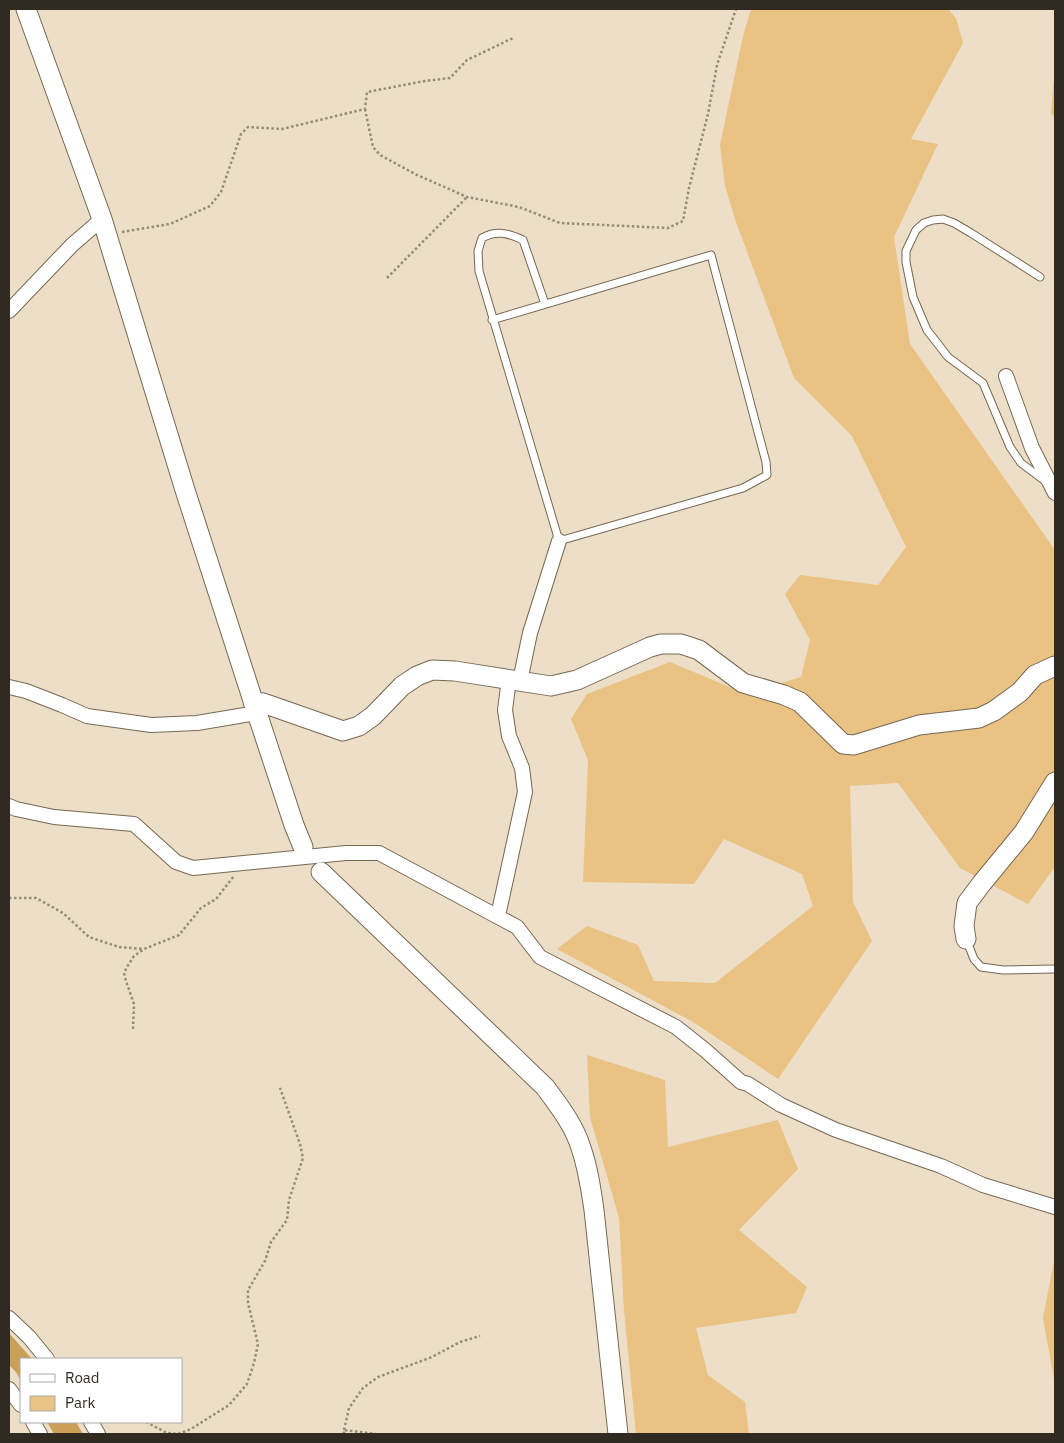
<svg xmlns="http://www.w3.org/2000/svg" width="1064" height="1443" viewBox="0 0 1064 1443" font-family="'IBM Plex Sans',sans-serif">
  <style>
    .green { fill: #e9c284 }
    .water { fill: #caa059 }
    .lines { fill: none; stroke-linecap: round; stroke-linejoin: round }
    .lane-casing { stroke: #756853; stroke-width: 9 }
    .street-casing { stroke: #756853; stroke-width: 16 }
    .secondary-casing { stroke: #756853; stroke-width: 21 }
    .path { stroke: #968b7a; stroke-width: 2.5; stroke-dasharray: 2.5 2.5; stroke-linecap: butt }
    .lane { stroke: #fff; stroke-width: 7 }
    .street { stroke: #fff; stroke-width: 14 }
    .secondary { stroke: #fff; stroke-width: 19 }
  </style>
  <rect width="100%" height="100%" fill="#eddec7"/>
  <!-- green -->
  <path class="green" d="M751,9H948L956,18L963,43L911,139L938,144L894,237L910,344L1055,550V867L1028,904L960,868L898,783L850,786L853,902L872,941L778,1079L693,1022L557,949L587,926L638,945L654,981L715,983L813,906L802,874L724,839L694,884L583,882L588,760L571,719L587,694L670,662L746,694L801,677L810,640L785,594L800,575L878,585L906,547L852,436L794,378L736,222L725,186L720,145L743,36Z
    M1055,68V118L1051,113Z
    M587,1055L665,1080L668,1147L778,1120L798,1169L739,1230L807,1287L796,1313L696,1328L708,1375L745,1402L749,1434H636L624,1310L619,1218L590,1117Z
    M1054,1261L1055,1262V1385L1043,1318Z"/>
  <!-- water -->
  <path class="water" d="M9,1333L32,1359H21V1381L16,1372L9,1365Z
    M47,1422H76L83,1434H54Z"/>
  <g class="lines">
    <defs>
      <path id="lane" d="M1040,277L971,233L954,223L943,219L933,220L924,223L916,230L906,251V262L913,297L927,330L948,357L983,383L1010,447L1021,463L1045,481
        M492,320L711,255L766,462L767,475L743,488L559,541L479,271L478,251L482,238C496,230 508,233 523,240L545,304
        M966,939L974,959L981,967L1003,970L1055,969"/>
      <path id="street" d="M9,311L72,245L102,219
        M1006,376L1032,448L1055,493
        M520,681L530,633L559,541
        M9,687L26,691L62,705L87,716L151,725L197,723L257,713
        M9,806L16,809L54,817L134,824L176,862L193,868L346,853H379L517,927L540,957L676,1027L705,1050L741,1082L748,1084L781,1105L836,1130L941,1166L983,1185L1055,1207
        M498,916L525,792L522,768L509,736L505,710L509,679
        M9,1318L29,1337L47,1359
        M9,1389L21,1405
        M33,1422L40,1434
        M91,1422L98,1434"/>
      <path id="secondary" d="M26,9L102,219L185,490L257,713L294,825L303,847
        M253,702L263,703L343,731L359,726L373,716L402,686L417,676L432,670L455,671L551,686L577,680L650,647L661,644H681L699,650L743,683L784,695L800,702L843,744L854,745L919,725L979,718L994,711L1020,692L1035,675L1055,666
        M321,872L545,1087C559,1106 574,1125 581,1148C588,1168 591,1189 594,1210L618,1434
        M966,939L964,926L967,903L982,883L1024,832L1055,782"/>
    </defs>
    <!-- lane casing -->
    <use href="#lane" class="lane-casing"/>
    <!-- street casing -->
    <use href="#street" class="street-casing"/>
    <!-- secondary casing -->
    <use href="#secondary" class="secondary-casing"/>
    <!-- path -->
    <path class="path" d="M365,109L373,147L380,155L415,174L467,197L519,207L560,223L668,228L683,221L689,188L708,114L717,65L736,9
      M122,232L170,224L210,206L221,192L241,134L248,127L282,129L365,109L367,92L425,81L450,78L467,60L513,38
      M387,278L467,197
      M9,898H36L63,913L89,937L119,947L144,949
      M133,1029L134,1004L126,981L124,973L127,967L134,956L144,949L179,935L201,908L216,899L234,876
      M146,1422L167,1433L178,1434L191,1429L229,1405L247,1384L254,1363L258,1344L248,1303V1290L265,1261L271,1242L287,1220L289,1200L303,1158L300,1144L280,1088
      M344,1430L349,1408L363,1388L378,1377L432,1357L460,1342L480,1336
      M344,1434V1430L376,1434"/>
    <!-- lane -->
    <use href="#lane" class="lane"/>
    <!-- street -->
    <use href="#street" class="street"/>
    <!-- secondary -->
    <use href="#secondary" class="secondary"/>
  </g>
  <!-- border -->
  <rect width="1064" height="1443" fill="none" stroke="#302a21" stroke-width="20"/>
  <!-- legend -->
  <rect x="20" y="1358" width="162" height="65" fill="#ffffff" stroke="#acaaa6"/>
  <rect x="30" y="1374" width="25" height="8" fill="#ffffff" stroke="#acaaa6"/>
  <text x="65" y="1383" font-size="15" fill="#302a21">Road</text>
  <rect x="30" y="1396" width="25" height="15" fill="#e9c284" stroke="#acaaa6"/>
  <text x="65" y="1408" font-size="15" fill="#302a21">Park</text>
</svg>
